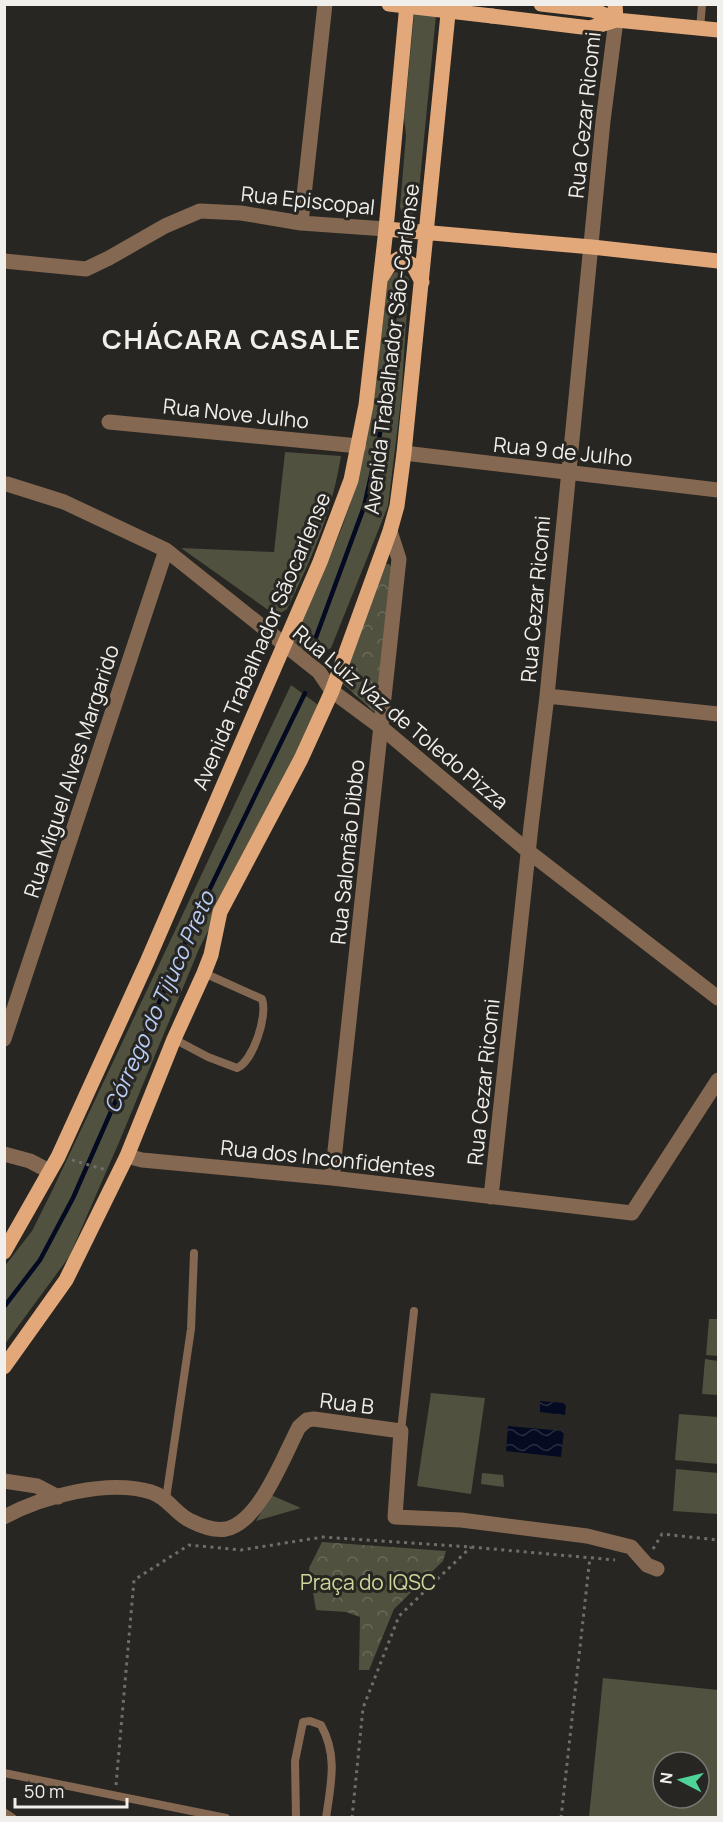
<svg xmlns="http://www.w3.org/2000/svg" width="723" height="1822" viewBox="0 0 723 1822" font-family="Manrope,sans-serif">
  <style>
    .green { fill: #50513e; fill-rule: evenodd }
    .forest { fill: url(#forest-crowns) }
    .water { fill: url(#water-waves) }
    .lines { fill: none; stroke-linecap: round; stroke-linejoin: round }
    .stream { stroke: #030a21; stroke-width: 4.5 }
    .path { stroke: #6f6e6b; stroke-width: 3; stroke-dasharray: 3 4.5; stroke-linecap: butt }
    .service { stroke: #846851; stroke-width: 8 }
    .minor { stroke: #846851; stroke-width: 15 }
    .primary { stroke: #e3a879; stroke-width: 15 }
    .primary-bridge { stroke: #e3a879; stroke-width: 15 }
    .labels { text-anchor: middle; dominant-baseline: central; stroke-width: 6; stroke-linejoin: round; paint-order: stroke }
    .street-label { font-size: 21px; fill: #f0efec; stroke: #272622 }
    .park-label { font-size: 21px; fill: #d2d599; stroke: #272622 }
    .water-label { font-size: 22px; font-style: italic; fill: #b9cef8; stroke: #272622 }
    .district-label { font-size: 27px; font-weight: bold; letter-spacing: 1.5px; fill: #f0efec; stroke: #272622 }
  </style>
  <defs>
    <pattern id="forest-crowns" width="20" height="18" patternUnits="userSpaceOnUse" patternTransform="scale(1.5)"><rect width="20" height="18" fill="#50513e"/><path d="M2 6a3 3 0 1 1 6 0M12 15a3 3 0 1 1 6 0" fill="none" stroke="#6a6a5a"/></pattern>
    <pattern id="water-waves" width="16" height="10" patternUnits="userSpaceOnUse" patternTransform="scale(1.5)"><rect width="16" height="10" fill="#030a21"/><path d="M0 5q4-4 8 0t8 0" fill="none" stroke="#282e41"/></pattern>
  </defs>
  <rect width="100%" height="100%" fill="#272622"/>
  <!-- green -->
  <path class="green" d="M415,5H437L417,211L410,216L402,213L400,207L406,135L404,118Z
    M395,272L404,274L409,279L401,400L388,506L331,648C316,657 307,654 293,645C309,597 335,553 350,504C372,431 379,355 388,279Z
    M285,452L341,456C332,512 312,558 287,609L279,614L271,612L181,548L274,552Z
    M291,685L317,704L318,713L199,949L120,1140L69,1257L5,1344L4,1267L32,1231L53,1189Z
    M709,1319H718V1356L706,1355Z
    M705,1359L718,1361V1395L702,1394Z
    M431,1393L485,1398L471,1494L417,1486Z
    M679,1414L718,1417V1464L675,1460Z
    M676,1469L718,1473V1514L673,1511Z
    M482,1473L503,1475L504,1487L481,1484Z
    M271,1495L301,1508L256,1521Z
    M603,1678L718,1690V1817H589ZM663,1762H699V1798H663Z"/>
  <!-- forest -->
  <path class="forest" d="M383,564H389L395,572L382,719L340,681Z
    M322,1542L446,1551L443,1561L394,1609L369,1670H359L360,1617L346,1612L316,1610L309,1568Z"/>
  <!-- water -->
  <path class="water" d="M540,1401L566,1403L565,1415L540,1412Z
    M508,1426L564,1431L561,1457L506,1451Z"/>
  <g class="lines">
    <!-- stream -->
    <path class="stream" d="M316,637L364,507L379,440L396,304
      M4,1307L40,1260L73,1198L201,907L305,693"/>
    <!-- path -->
    <path class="path" d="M72,1160L106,1170
      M653,1549L662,1534L718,1540
      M116,1785L134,1580L189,1545L241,1550L323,1537L471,1547L615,1560
      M352,1818L363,1708L399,1616L471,1547
      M561,1818L590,1557"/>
    <!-- service -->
    <path class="service" d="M700,29L702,4
      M174,1039L208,1057L237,1068C253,1061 268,1016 262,999L204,973
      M401,1431L414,1311
      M166,1499L191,1329L194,1253
      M4,1773L226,1818
      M4,1812L13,1818
      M296,1818L295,1761L303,1722L310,1721L321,1725C338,1756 331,1783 326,1818"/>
    <!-- minor -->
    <path class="minor" d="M301,223L325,4
      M4,261L86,269L109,258L165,226L200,211L241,213L301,223L386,229
      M109,422L359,446
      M404,453L718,490
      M7,484L64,502L166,550L319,672L332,691L382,728L529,852L718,998
      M547,696L718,714
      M4,1039L166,550
      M4,1154L30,1161L49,1171
      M127,1156L142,1160L332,1178L632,1213L718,1080
      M332,1178L399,559L390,531
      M491,1197L531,826L547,696L603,121L616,20
      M4,1481L37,1486L58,1497
      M4,1517C43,1496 108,1479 151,1492C168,1497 175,1514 191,1521C201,1526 214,1531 226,1529C260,1522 284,1455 299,1427L307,1420L314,1419L401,1431L395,1517L461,1520L587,1536L631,1547L647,1565L657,1569"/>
    <!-- primary -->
    <path class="primary" d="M541,4L593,10L616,20L718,30
      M615,4L616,20
      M492,16L590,28L616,20
      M386,229L592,247L718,261
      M381,278L390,264L400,258L413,265L422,282
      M4,1252L58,1157L147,962L320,562L351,480L366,405L386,229L407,4
      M4,1367L66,1280L127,1156L174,1039L204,973L211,955L220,912L301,759L332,691L390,531L397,506L404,453L449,4"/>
    <!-- primary-bridge -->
    <path class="primary-bridge" d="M389,4L492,16"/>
  </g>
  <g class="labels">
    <!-- street labels -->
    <g class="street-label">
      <text transform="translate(584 115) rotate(-84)">Rua Cezar Ricomi</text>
      <text transform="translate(308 200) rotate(6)">Rua Episcopal</text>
      <text transform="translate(391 349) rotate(-83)">Avenida Trabalhador São-Carlense</text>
      <text transform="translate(236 413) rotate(6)">Rua Nove Julho</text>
      <text transform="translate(563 451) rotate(6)">Rua 9 de Julho</text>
      <text transform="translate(535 599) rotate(-85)">Rua Cezar Ricomi</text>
      <text transform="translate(261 641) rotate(-67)">Avenida Trabalhador Sãocarlense</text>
      <text transform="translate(401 717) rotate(40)">Rua Luiz Vaz de Toledo Pizza</text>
      <text transform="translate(71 771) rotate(-72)">Rua Miguel Alves Margarido</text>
      <text transform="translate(347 852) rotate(-84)">Rua Salomão Dibbo</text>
      <text transform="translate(483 1082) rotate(-84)">Rua Cezar Ricomi</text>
      <text transform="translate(328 1158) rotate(6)">Rua dos Inconfidentes</text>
      <text transform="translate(347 1403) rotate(7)">Rua B</text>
    </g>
    <!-- park labels -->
    <g class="park-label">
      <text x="368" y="1582">Praça do IQSC</text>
    </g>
    <!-- water labels -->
    <g class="water-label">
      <text transform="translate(159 1002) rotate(-66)">Córrego do Tijuco Preto</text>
    </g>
    <!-- district labels -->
    <g class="district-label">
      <text x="232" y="338">CHÁCARA CASALE</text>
    </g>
  </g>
  <!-- border -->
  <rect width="723" height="1822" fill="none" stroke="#f0efec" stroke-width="12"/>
  <!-- north arrow -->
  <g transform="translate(681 1780) rotate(277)"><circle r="28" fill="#272622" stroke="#777673" stroke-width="1.5"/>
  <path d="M0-4.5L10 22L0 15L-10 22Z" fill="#4ed399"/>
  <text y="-9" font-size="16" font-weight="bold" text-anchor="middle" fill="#f0efec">N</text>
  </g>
  <!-- scale -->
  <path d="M15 1798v9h112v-9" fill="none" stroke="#f0efec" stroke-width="3"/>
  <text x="24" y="1798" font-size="18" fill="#f0efec" stroke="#272622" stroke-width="4.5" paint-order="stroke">50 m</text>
</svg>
